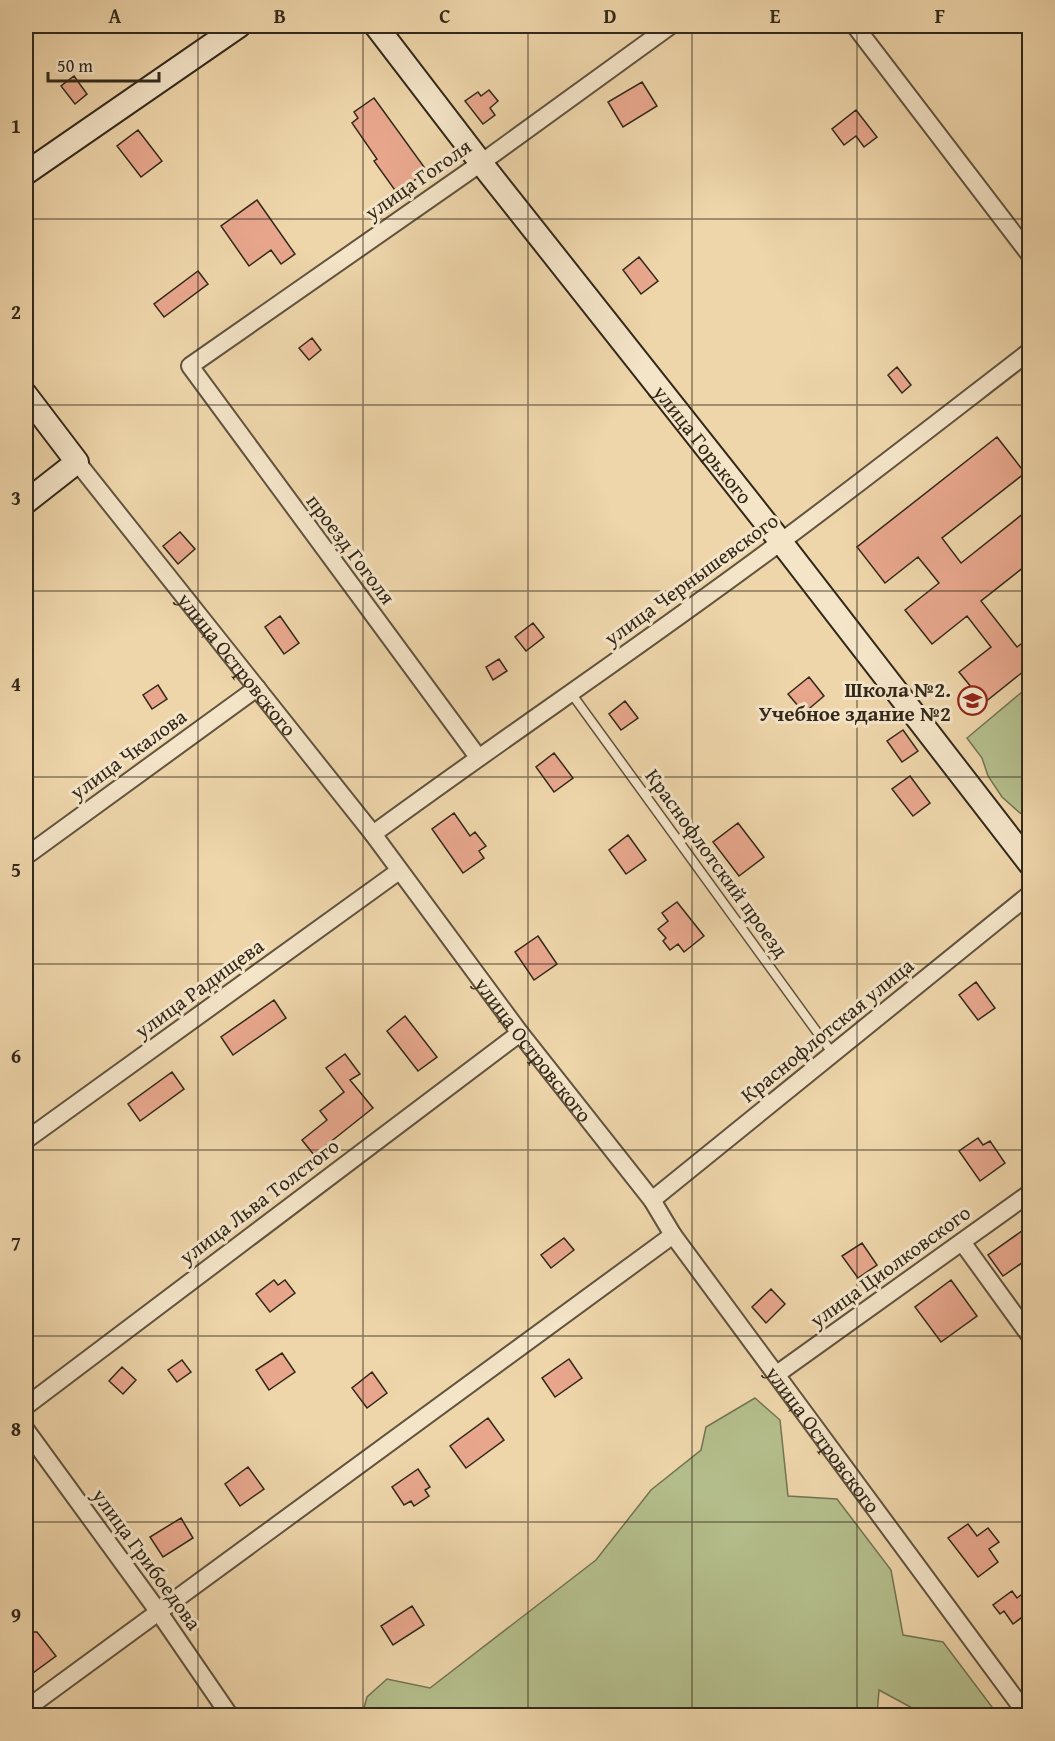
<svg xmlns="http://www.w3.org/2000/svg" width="1055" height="1741" viewBox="0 0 1055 1741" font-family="'Gentium Book Plus',serif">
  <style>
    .green { fill: #b4be8c; stroke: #737353; stroke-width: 1.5 }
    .building { fill: #e8a78d; stroke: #32281a; stroke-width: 1.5 }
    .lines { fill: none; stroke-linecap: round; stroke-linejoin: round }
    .lane-casing { stroke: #61533e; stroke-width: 11 }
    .street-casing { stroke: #61533e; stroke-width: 20 }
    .secondary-casing { stroke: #32281a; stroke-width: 26 }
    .lane { stroke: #f4e4c8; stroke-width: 8 }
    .street { stroke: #f4e4c8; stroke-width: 16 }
    .secondary { stroke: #f4e4c8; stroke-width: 22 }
    .grid { fill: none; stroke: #32281a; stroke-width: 1.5; stroke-opacity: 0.55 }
    .labels { text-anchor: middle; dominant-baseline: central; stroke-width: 6; stroke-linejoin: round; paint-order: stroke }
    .street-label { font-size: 21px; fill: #32281a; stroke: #f4e4c8 }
    .poi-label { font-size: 21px; font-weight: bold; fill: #32281a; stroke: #f4e4c8; text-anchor: end }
    .neatline { fill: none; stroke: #32281a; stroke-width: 2 }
    .grid-label { font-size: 20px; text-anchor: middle; font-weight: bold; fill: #32281a }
  </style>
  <rect width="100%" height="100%" fill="#eed5aa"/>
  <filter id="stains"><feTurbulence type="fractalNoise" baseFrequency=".00333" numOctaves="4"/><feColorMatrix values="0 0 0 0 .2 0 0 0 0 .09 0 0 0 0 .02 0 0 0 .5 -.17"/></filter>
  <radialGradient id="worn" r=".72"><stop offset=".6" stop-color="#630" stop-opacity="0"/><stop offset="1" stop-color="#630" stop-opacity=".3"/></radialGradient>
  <!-- green -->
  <path class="green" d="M1029,686V815L1020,813L1002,797L988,776L982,758L967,738Z
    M755,1398L780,1420L788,1496L837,1499L891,1570L903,1635L943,1642L998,1715H925L879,1690L877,1715H362L367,1697L387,1679L430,1688L596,1560L651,1490L701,1450L706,1427Z"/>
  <!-- building -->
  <path class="building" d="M74,76L87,94L75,104L61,86Z
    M642,82L657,106L623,127L608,102Z
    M489,90L498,101L490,108L495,115L483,124L465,101L478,92L481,96Z
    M374,98L427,171L397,193L374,161L377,159L352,123L358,118L354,112Z
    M856,110L877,137L864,147L856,136L844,145L832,129Z
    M138,130L162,161L141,177L117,146Z
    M257,200L295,254L281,264L271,250L249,266L221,226Z
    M639,257L658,281L641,294L623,270Z
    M198,271L208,284L164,317L154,304Z
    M312,338L321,350L309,360L299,348Z
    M897,367L911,385L902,393L888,375Z
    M997,437L1025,473L942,538L961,563L1029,509V563L981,601L1017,647L1029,638V667L984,703L959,672L991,647L967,616L932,644L905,610L939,583L918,557L885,583L857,547Z
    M180,532L195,549L178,564L163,546Z
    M280,616L299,643L284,654L265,627Z
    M533,623L544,637L526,651L515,637Z
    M499,659L507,671L493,680L486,667Z
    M809,677L824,696L804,713L788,694Z
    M158,685L167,699L152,709L143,695Z
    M625,701L638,718L621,730L609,714Z
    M903,730L918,751L902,762L887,741Z
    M554,753L573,778L554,792L536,767Z
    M910,776L930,803L913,816L892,789Z
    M454,813L470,836L475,832L486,846L479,851L484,858L463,873L432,829Z
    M738,823L764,857L739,876L713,842Z
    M628,835L646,860L626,874L609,850Z
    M677,902L704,936L684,952L678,944L670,950L663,941L666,938L658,929L668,921L662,913Z
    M538,936L557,964L534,980L515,952Z
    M976,982L995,1008L978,1020L959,995Z
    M274,1000L286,1018L233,1055L221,1037Z
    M405,1016L437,1057L418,1071L387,1031Z
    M345,1054L360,1074L350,1080L373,1108L314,1155L302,1140L327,1120L320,1111L344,1092L326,1068Z
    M172,1072L184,1089L140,1121L128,1104Z
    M978,1138L983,1145L990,1141L1005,1163L980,1181L959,1151Z
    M1029,1226V1258L1003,1276L988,1255Z
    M564,1238L574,1250L551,1268L541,1255Z
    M862,1243L877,1265L858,1278L842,1256Z
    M274,1280L278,1285L285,1280L295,1293L270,1312L256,1294Z
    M951,1280L977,1316L941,1342L915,1307Z
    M771,1289L785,1304L766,1323L752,1307Z
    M282,1353L295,1372L269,1390L256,1370Z
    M569,1359L582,1378L555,1397L542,1378Z
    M182,1360L191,1372L177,1382L168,1370Z
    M122,1367L136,1380L123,1394L109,1381Z
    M372,1372L387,1393L367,1408L352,1388Z
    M488,1418L504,1440L466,1468L450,1446Z
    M248,1467L264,1489L240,1506L225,1484Z
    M418,1469L430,1487L425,1490L429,1496L414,1506L411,1501L404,1505L392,1487Z
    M181,1518L193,1538L163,1557L150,1537Z
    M968,1524L977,1536L988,1528L999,1542L989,1549L998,1562L978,1577L948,1538Z
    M1029,1589V1612L1013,1624L1004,1611L1000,1614L993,1605L1012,1591L1017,1598Z
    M412,1606L424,1625L393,1645L381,1626Z
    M26,1632H37L56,1656L26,1678Z"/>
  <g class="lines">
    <defs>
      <path id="lane" d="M571,693L833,1054"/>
      <g id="street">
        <path d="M855,26L1030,255"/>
        <path id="s1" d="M77,462L373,834L520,1033L652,1200L673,1235L1028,1716"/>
        <path d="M478,757L190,366L481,163L670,26"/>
        <path d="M373,834C508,735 647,642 782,541C865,479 947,415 1030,351"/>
        <path d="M26,856L257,688"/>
        <path d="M26,1140L399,871"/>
        <path d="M652,1200L1030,894"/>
        <path d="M962,1242L1030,1336"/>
        <path d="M777,1374L1030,1193"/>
        <path d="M26,1406L520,1033"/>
        <path d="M26,1430L158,1611L230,1716"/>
        <path d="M26,1709L673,1235"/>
      </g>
      <g id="secondary">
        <path id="s2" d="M376,26L481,163L781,542L1030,864"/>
        <path d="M26,173L239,26"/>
        <path d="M26,395L77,462L26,502"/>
      </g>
    </defs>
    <!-- lane casing -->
    <use href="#lane" class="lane-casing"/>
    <!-- street casing -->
    <use href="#street" class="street-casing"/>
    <!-- secondary casing -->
    <use href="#secondary" class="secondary-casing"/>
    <!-- lane -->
    <use href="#lane" class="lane"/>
    <!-- street -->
    <use href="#street" class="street"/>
    <!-- secondary -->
    <use href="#secondary" class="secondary"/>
  </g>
  <!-- grid -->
  <path class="grid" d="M198,26V1716M363,26V1716M528,26V1716M692,26V1716M857,26V1716M26,219H1030M26,405H1030M26,591H1030M26,777H1030M26,964H1030M26,1150H1030M26,1336H1030M26,1522H1030"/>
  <!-- icons -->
  <defs>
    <symbol id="school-ring" viewBox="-11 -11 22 22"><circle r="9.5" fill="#f4e4c8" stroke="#8f2418" stroke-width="1.5"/><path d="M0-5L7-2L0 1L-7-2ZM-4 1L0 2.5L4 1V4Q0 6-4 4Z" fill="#8f2418"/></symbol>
  </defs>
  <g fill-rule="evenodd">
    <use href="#school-ring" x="956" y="684" width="33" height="33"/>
  </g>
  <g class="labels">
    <!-- street labels -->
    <g class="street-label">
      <text transform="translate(418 179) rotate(-35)">улица Гоголя</text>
      <text stroke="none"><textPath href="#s2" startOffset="531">улица Горького</textPath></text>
      <text transform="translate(351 549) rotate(53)">проезд Гоголя</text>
      <text transform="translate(691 579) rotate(-36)">улица Чернышевского</text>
      <text stroke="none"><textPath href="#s1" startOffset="258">улица Островского</textPath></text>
      <text transform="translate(128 754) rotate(-36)">улица Чкалова</text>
      <text transform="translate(717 863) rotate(54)">Краснофлотский проезд</text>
      <text transform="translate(199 988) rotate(-36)">улица Радищева</text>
      <text transform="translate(827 1030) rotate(-39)">Краснофлотская улица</text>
      <text stroke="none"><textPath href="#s1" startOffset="744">улица Островского</textPath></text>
      <text transform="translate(259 1201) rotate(-37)">улица Льва Толстого</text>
      <text transform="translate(890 1266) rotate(-36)">улица Циолковского</text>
      <text stroke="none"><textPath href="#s1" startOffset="1230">улица Островского</textPath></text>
      <text transform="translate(147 1559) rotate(54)">улица Грибоедова</text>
    </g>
    <!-- poi labels -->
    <g class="poi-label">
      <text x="951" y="689">Школа №2.<tspan x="951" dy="24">Учебное здание №2</tspan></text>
    </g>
  </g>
  <!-- margin -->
  <rect width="1055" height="1741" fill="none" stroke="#eed5aa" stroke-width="66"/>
  <!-- scale -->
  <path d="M48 72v9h111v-9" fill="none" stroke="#32281a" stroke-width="3"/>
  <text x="57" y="72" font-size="18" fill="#32281a" stroke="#f4e4c8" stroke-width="4.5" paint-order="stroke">50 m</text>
  <rect x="33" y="33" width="989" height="1675" class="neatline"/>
  <g class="grid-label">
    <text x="115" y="23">A</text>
    <text x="280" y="23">B</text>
    <text x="445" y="23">C</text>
    <text x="610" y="23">D</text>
    <text x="775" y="23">E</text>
    <text x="940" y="23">F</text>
    <text x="16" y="133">1</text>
    <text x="16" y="319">2</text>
    <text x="16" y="505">3</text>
    <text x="16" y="691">4</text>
    <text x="16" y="877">5</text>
    <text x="16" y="1063">6</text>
    <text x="16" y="1250">7</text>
    <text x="16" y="1436">8</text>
    <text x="16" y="1622">9</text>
  </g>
  <rect width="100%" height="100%" filter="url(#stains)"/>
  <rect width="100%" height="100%" fill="url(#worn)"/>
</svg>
